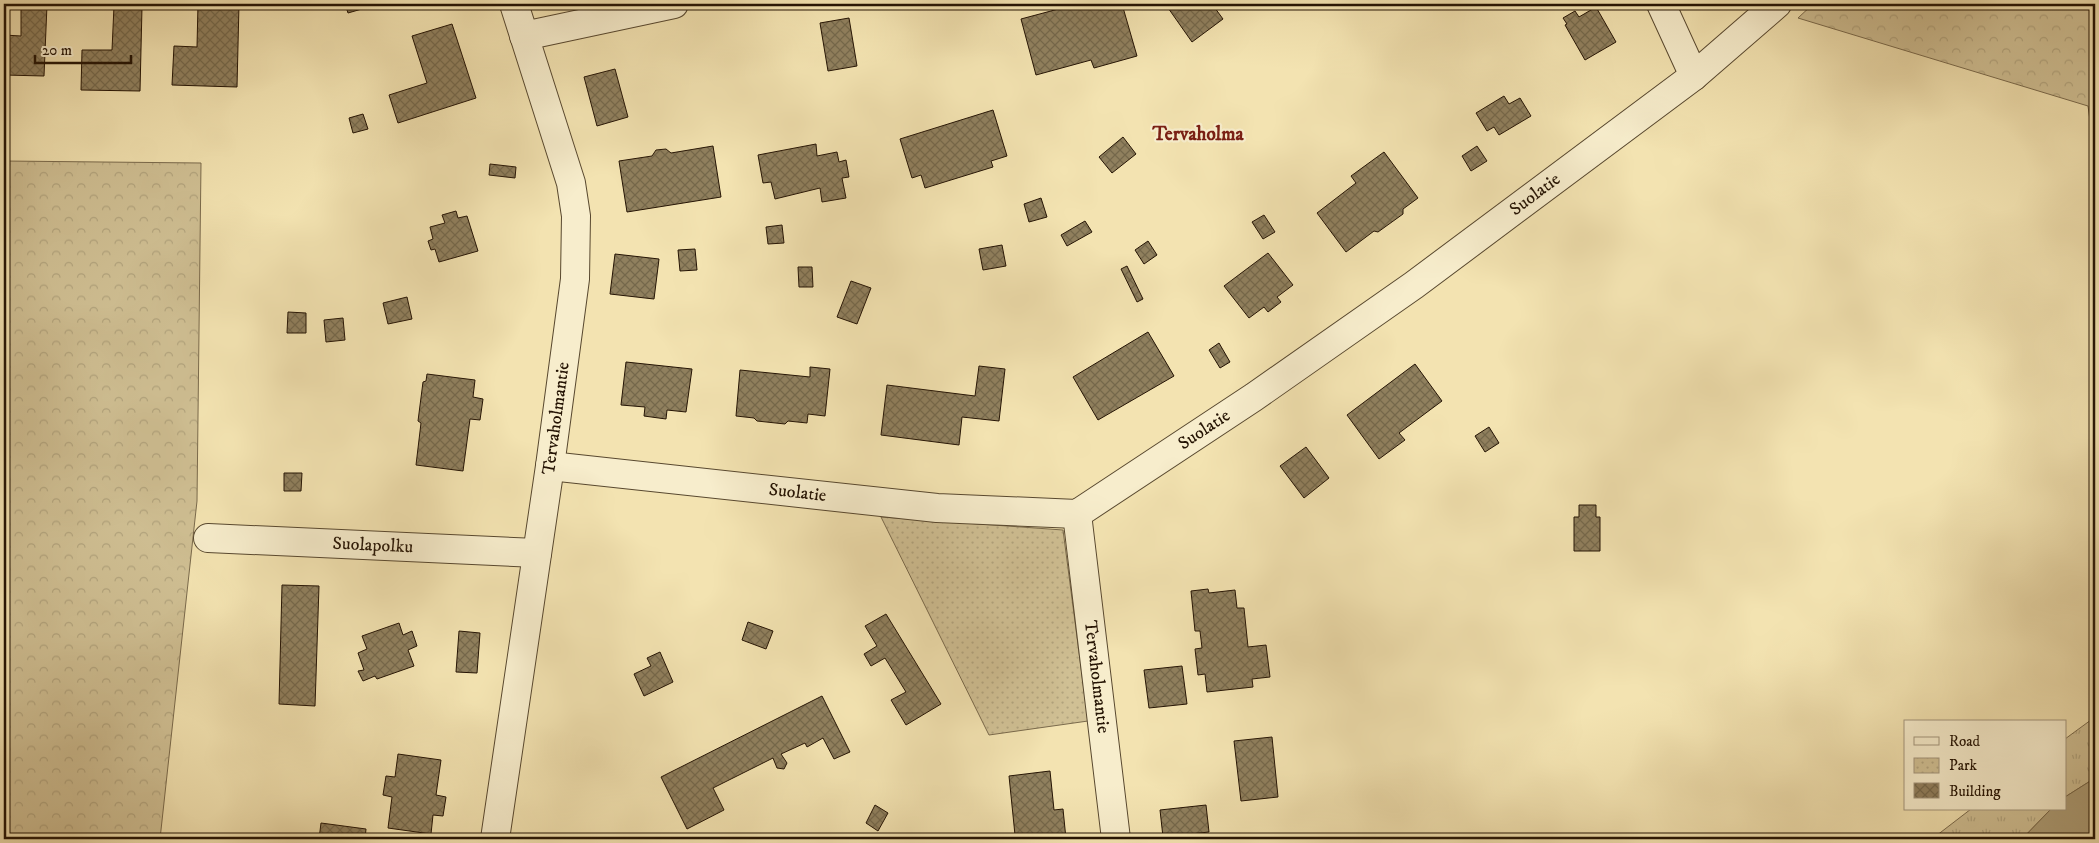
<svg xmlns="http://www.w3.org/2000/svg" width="2099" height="843" viewBox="0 0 2099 843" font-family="'IM FELL DW Pica',serif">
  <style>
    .grass { fill: url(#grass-tufts); stroke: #7a6a4c }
    .forest { fill: url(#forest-crowns); stroke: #7a6a4c }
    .park { fill: url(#park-dots); stroke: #7a6a4c }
    .water { fill: #ad9d76; stroke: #776648 }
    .building { fill: url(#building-cross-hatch); stroke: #251404 }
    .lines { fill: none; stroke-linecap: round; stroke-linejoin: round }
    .minor-casing { stroke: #58482f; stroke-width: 30 }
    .minor { stroke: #f7edcc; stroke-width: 28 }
    .labels { text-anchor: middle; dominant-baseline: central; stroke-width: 4.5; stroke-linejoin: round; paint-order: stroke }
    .street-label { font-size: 18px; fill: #251404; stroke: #f7edcc }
    .neighbourhood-label { font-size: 19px; font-weight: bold; fill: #7a1f14; stroke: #f7edcc }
  </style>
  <defs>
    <pattern id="grass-tufts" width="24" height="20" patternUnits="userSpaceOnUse" patternTransform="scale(1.25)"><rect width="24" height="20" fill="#d0c094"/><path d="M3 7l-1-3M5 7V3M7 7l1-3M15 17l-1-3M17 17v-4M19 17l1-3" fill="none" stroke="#b2a47e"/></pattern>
    <pattern id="forest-crowns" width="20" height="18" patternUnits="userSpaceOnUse" patternTransform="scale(1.25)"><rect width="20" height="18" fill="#d0c094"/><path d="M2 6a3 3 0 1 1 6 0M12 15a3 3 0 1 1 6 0" fill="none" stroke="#b2a47e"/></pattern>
    <pattern id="park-dots" width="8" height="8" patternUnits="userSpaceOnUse" patternTransform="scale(1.25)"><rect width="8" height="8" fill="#d0c094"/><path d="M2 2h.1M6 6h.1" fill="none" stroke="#b2a47e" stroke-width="1.8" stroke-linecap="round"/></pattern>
    <pattern id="building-cross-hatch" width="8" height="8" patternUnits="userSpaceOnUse" patternTransform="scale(1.25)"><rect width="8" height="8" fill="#90805e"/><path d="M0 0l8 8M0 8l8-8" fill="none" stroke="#75684b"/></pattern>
  </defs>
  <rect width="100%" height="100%" fill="#f3e3b1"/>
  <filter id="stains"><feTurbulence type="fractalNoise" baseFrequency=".004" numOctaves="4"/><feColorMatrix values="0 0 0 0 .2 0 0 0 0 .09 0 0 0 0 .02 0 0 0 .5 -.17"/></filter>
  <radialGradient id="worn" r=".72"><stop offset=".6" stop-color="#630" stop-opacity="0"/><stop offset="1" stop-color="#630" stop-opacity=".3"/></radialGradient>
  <!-- grass -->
  <path class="grass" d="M2095,717V778L2065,797V739Z
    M1971,809H2051L2022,839H1932Z"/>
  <!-- forest -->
  <path class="forest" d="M1813,4H2095V157L2088,106L1798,18Z
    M4,161L201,163L197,501L160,839H4Z"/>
  <!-- park -->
  <path class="park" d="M881,517L1063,530L1088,721L989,735Z"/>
  <!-- water -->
  <path class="water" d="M2095,778V839H2022L2051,809H2065V797Z"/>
  <!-- building -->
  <path class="building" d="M21,4L47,5L44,76L4,75V35L21,36Z
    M198,4H239L237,87L172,85L174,46L197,47Z
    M345,4H379L348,13Z
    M1077,4H1122L1137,56L1094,68L1091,60L1036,75L1021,19Z
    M1168,4H1212L1223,19L1192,42L1166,5Z
    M114,6L142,7L140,91L81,90L82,50H112Z
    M1596,7L1616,42L1585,60L1565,25L1567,24L1563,18L1575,11L1579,17Z
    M849,18L857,66L828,71L820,23Z
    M452,24L476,98L398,123L389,95L427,83L412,36Z
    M615,69L628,117L597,126L584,77Z
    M1504,96L1509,104L1520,98L1531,116L1499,135L1494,127L1487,131L1476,113Z
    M993,110L1007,156L991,161L993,167L925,188L921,175L912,178L900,139Z
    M363,114L368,129L353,133L349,118Z
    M1123,137L1136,154L1112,173L1099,157Z
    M816,144L817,156L837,152L839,162L846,160L849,177L842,178L846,198L822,202L820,188L775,199L771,182L763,183L758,155Z
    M713,146L721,197L627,212L619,161L652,156L656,150L666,149L671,153Z
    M1477,146L1487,161L1471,171L1462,156Z
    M1384,152L1418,198L1403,209V214L1378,232L1374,231L1346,252L1317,213L1356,183L1351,176Z
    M490,164L516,167L515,178L489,175Z
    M1041,198L1047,217L1029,222L1024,204Z
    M456,211L458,218L467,216L478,251L439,262L435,249L431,250L428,241L433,239L430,227L445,223L442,215Z
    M1264,215L1275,232L1263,239L1252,222Z
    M1085,221L1092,232L1067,246L1061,235Z
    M782,225L784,243L768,244L766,227Z
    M1148,241L1157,255L1144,264L1135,250Z
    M1002,245L1006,266L983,270L979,249Z
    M695,249L697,270L680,271L678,250Z
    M1268,253L1293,285L1277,297L1281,302L1268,312L1264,307L1249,318L1224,286Z
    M615,254L659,259L654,299L610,294Z
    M1127,266L1143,299L1137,302L1121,269Z
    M798,267H812L813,287H799Z
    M851,281L871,288L857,324L837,317Z
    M407,297L412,319L388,324L383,303Z
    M288,312L306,313V333H287Z
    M343,318L345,340L326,342L324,320Z
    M1148,332L1174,376L1098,420L1073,377Z
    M1219,343L1230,362L1220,368L1209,350Z
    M626,362L692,369L686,412L667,410L666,419L644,416L645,407L621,405Z
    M1415,364L1442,401L1399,433L1405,440L1379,459L1347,415Z
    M979,366L1005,369L999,421L962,417L959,445L881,435L887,385L975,396Z
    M810,367L830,369L825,416L808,414L807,423L788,421L785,424L757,421L754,418L736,416L740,370L810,377Z
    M427,374L475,380L473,397L483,399L480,420L470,419L463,471L416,465L421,423L418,421L423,382L426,381Z
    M1489,427L1499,443L1485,452L1475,436Z
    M1306,447L1329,478L1304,498L1280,466Z
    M284,473H302L301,491H284Z
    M1579,505H1596V517H1600V551H1574V517H1579Z
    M282,585L319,586L315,706L279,704Z
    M1208,589L1209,593L1235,590L1237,608H1244L1248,647L1266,645L1270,677L1252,679L1253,687L1207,692L1205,674L1198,675L1195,649L1202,648L1200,631H1195L1191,591Z
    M886,614L941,704L906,725L891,700L906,692L885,658L871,666L864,654L877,646L865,626Z
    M748,622L773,631L766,649L742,640Z
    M399,623L403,635L412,631L417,646L408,650L414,666L377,679L375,676L363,681L358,671L364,670L358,653L367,649L362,636Z
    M459,631L480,633L477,673L456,672Z
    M660,652L673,682L644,696L634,674L651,666L647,658Z
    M1182,666L1187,704L1149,708L1144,670Z
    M822,696L850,752L834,759L823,738L807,747L805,743L781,754L787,763L784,769L777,768L773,758L713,788L724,810L687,829L661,777Z
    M1272,737L1278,797L1241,801L1234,741Z
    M398,754L441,760L436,795L446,797L443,816L433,815L431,834L388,828L392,797L383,795L386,776L395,777Z
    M1050,771L1054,810L1063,809L1066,839H975L1015,835L1009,776Z
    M875,805L888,813L878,831L866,823Z
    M1206,805L1209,832L1163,837L1160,810Z
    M321,823L366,829L365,839H319Z"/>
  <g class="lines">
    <defs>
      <g id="minor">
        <path d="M1661,4L1694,76"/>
        <path d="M524,36L674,4"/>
        <path id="s1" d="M550,466L937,508L1077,514L1254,397L1414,285L1694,76L1777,4"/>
        <path id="s2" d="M1077,514L1116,839"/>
        <path id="s3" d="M208,538L537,553"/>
        <path id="s4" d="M495,839L550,466L575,279L576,216L571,183L514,4"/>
      </g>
    </defs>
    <!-- minor casing -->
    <use href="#minor" class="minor-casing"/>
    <!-- minor -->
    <use href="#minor" class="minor"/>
  </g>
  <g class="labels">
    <!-- street labels -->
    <g class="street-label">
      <text stroke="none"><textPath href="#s1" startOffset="1088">Suolatie</textPath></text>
      <text stroke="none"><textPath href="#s4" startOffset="425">Tervaholmantie</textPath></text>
      <text stroke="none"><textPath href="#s1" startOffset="682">Suolatie</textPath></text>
      <text stroke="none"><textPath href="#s1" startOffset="249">Suolatie</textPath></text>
      <text stroke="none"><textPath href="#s3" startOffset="165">Suolapolku</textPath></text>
      <text stroke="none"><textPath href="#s2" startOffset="164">Tervaholmantie</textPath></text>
    </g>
    <!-- neighbourhood labels -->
    <g class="neighbourhood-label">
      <text x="1198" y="134">Tervaholma</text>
    </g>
  </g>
  <!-- margin -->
  <rect width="2099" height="843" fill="none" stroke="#f3e3b1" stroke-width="20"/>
  <rect x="5" y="5" width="2089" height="833" fill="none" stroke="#251404" stroke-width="2.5"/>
  <rect x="10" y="10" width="2079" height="823" fill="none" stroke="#251404"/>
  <!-- legend -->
  <rect x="1904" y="720" width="162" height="90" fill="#f7edcc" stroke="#a3967c"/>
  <rect x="1914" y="737" width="25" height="8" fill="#f7edcc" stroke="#a3967c"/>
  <text x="1949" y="746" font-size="15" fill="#251404">Road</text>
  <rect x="1914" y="758" width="25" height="15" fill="url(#park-dots)" stroke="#a3967c"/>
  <text x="1949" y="770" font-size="15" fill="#251404">Park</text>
  <rect x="1914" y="783" width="25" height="15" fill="url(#building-cross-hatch)" stroke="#a3967c"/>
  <text x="1949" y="796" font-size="15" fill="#251404">Building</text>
  <!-- scale -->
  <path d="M35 55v8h96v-8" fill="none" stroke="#251404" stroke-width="2.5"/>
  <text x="42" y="55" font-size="15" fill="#251404" stroke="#f7edcc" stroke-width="4" paint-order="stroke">20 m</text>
  <rect width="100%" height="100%" filter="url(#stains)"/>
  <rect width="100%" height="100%" fill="url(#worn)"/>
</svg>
